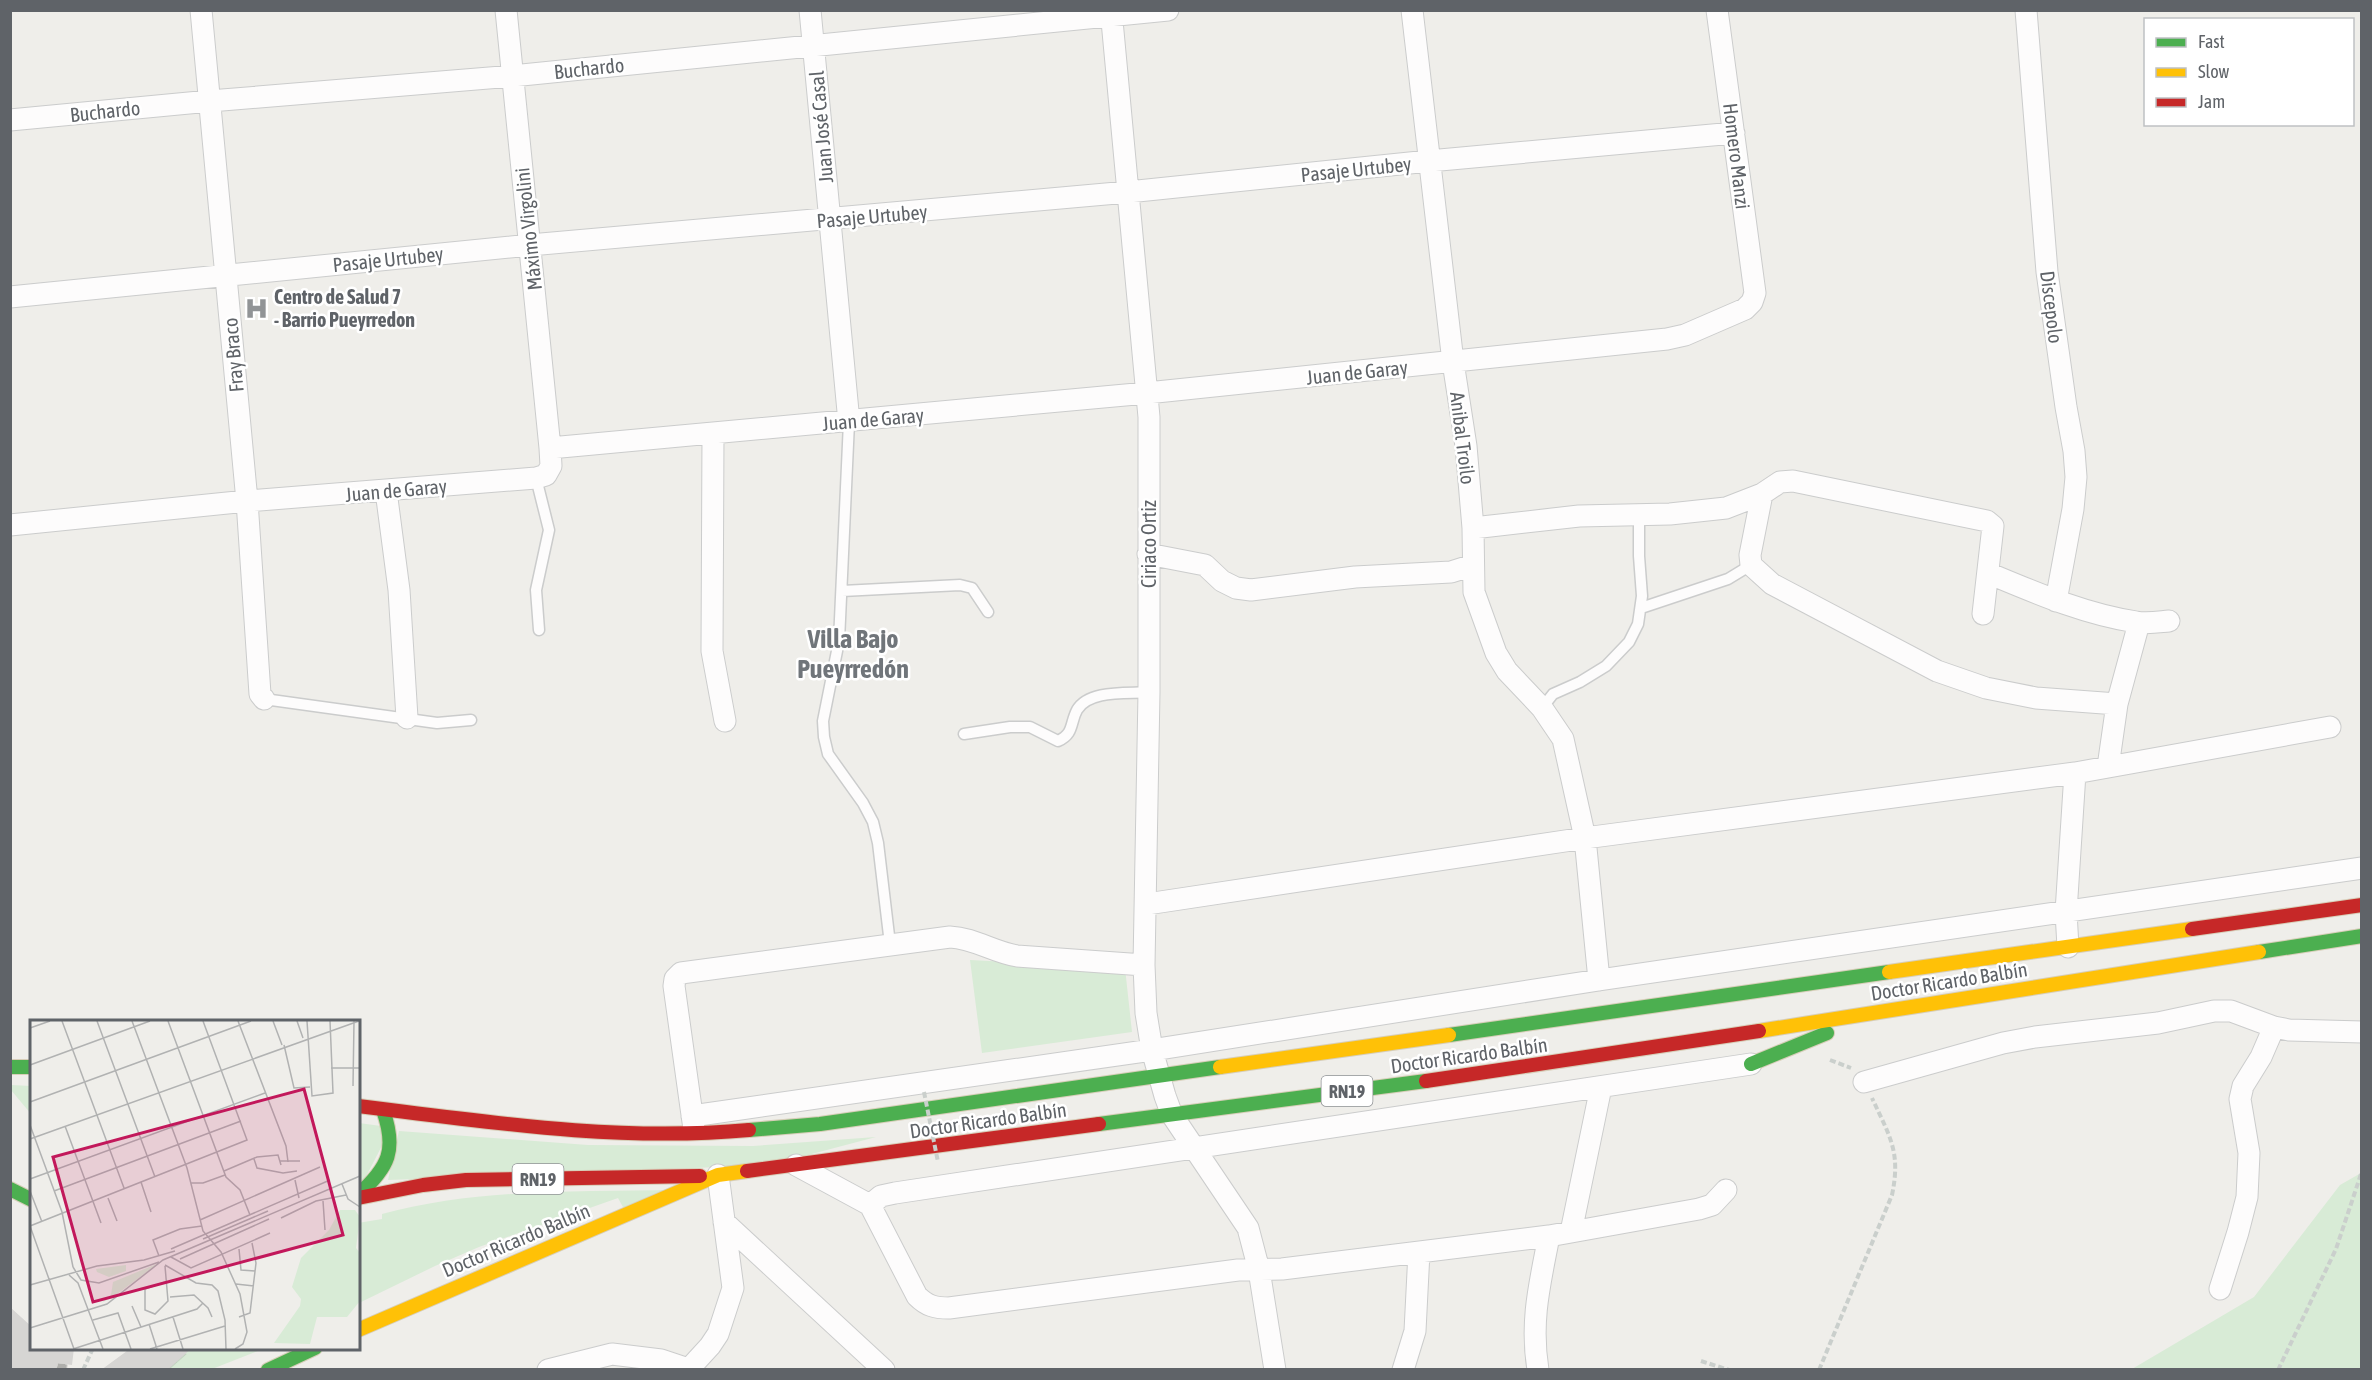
<svg xmlns="http://www.w3.org/2000/svg" width="2372" height="1380" viewBox="0 0 2372 1380" font-family="'Asap Condensed',sans-serif">
  <style>
    .green { fill: #d8ebd6 }
    .building { fill: #d6d5d3; filter: url(#shadow) }
    .lines { fill: none; stroke-linecap: round; stroke-linejoin: round }
    .lane-casing { stroke: #cbcccc; stroke-width: 13 }
    .street-casing { stroke: #cbcccc; stroke-width: 23 }
    .fast-casing { stroke: #d7ceb8; stroke-width: 16 }
    .slow-casing { stroke: #d7ceb8; stroke-width: 16 }
    .jam-casing { stroke: #d7ceb8; stroke-width: 16 }
    .path { stroke: #cacfcc; stroke-width: 4; stroke-dasharray: 6 3; stroke-linecap: butt }
    .lane { stroke: #fdfcfc; stroke-width: 10 }
    .street { stroke: #fdfcfc; stroke-width: 21 }
    .fast { stroke: #4caf50; stroke-width: 14 }
    .slow { stroke: #ffc107; stroke-width: 14 }
    .jam { stroke: #c62828; stroke-width: 14 }
    .path-bridge { stroke: #cacfcc; stroke-width: 4; stroke-dasharray: 6 3; stroke-linecap: butt }
    .labels { text-anchor: middle; dominant-baseline: central; stroke-width: 5; stroke-linejoin: round; paint-order: stroke }
    .shield { fill: #fff; stroke: #8f9295; stroke-width: 1.5 }
    .shield-label { font-size: 18px; font-weight: bold; fill: #5f6368 }
    .street-label { font-size: 20px; fill: #5f6368; stroke: #fff }
    .poi-label { font-size: 20px; font-weight: bold; fill: #5f6368; stroke: #fff; text-anchor: start }
    .district-label { font-size: 26px; font-weight: bold; fill: #70757a; stroke: #fff }
    .inset-road { fill: none; stroke: #b1b2b2; stroke-width: 1.5 }
    .view { fill: #c2185b; fill-opacity: 0.15; stroke: #c2185b; stroke-width: 3 }
    .inset-edge { fill: none; stroke: #5f6368; stroke-width: 3 }
  </style>
  <defs>
    <filter id="shadow"><feDropShadow dx="-5.5" dy="5.5" stdDeviation="0" flood-color="#0004"/></filter>
  </defs>
  <rect width="100%" height="100%" fill="#efeeea"/>
  <!-- green -->
  <path class="green" d="M970,960L1125,968L1132,1032L982,1053Z
    M11,1085L31,1086V1114L11,1090Z
    M359,1123L381,1126L386,1138L359,1190Z
    M399,1131L588,1145L753,1146L876,1137L770,1165L388,1180Z
    M2361,1173V1369H2132L2254,1297L2340,1185Z
    M675,1190L624,1209L618,1198L479,1247L435,1266L359,1303L358,1223L382,1219V1214C477,1188 577,1192 675,1190Z
    M189,1349H263L212,1369L167,1370L184,1355Z"/>
  <!-- building -->
  <path class="building" d="M10,1307L32,1327V1348H74L72,1365L58,1363L56,1370H10Z
    M131,1348H192L167,1370H101Z"/>
  <g class="lines">
    <defs>
      <path id="lane" d="M849,422L839,641L823,721L824,737L828,754L863,803L873,822L878,843L890,944
        M536,478L549,530L536,590L539,630
        M842,591L960,585L972,588L988,612
        M1641,608L1728,579L1751,565
        M264,699L437,723L471,720
        M1542,708L1553,694L1580,682L1606,666L1629,642L1638,624L1642,596L1639,556V515
        M964,734L1010,727H1030L1058,741C1074,734 1070,723 1077,710C1089,689 1129,694 1149,692"/>
      <path id="street" d="M201,10L247,501L260,694L264,699
        M506,10L550,448
        M810,10L849,422
        M1111,10L1149,417V692L1144,965L1146,1013L1152,1050L1165,1096L1172,1115L1248,1228L1259,1270L1275,1370
        M1412,10L1453,362L1466,446L1473,528L1474,592L1496,653L1507,671L1542,708L1563,739L1585,838L1599,980
        M2026,10L2047,272L2066,407L2074,451L2076,477L2073,509L2056,601
        M10,120L210,101L512,76L1168,10
        M10,297L530,245L1128,192L1429,161L1734,133
        M713,435L712,651L725,721
        M386,491L399,590L407,718
        M1762,494L1750,555L1751,565L1772,584L1937,671L1986,688L2036,698L2117,704
        M10,525L247,501L536,478L546,475L551,466L550,448L1147,393L1667,339L1685,335L1745,309L1752,302L1755,293L1717,10
        M1473,528L1579,516L1670,514L1726,508L1762,494L1780,482L1793,481L1987,521L1993,526L1983,614
        M1148,554L1205,565L1222,581L1236,588L1251,590L1355,577L1451,572L1473,565
        M1988,573C2036,593 2084,614 2136,622C2147,624 2158,622 2169,621
        M2108,767L2117,704L2139,623
        M1147,904L1585,838L2075,773L2330,727
        M2068,947L2066,912L2075,773
        M1864,1082L2003,1043L2035,1037L2158,1023L2214,1011H2231L2274,1027L2289,1030L2362,1032
        M692,1116L1152,1050L1599,980L2362,868
        M694,1129L674,986L675,979L681,973L950,937C974,938 993,952 1017,956L1144,965
        M796,1165L870,1205L917,1296C927,1306 935,1308 949,1308L1238,1270L1282,1269L1549,1236L1699,1209L1712,1205L1726,1190
        M870,1205L881,1196L895,1193L1751,1064
        M724,1222L884,1370
        M1571,1232L1601,1087
        M2220,1289L2238,1232L2247,1197L2249,1153L2240,1099L2243,1086L2261,1057L2274,1027
        M548,1370L612,1354L661,1360L688,1369
        M688,1370L710,1346L718,1334L733,1288L718,1175
        M1403,1370L1415,1331L1419,1252
        M1538,1370C1530,1321 1540,1283 1549,1236"/>
      <path id="fast" d="M2259,952L2362,936
        M1449,1035L1889,972
        M1751,1064L1827,1033
        M10,1067H32
        M1099,1124L1426,1081
        M749,1130L820,1124L1220,1067
        M10,1189L32,1200
        M358,1195C389,1167 397,1150 383,1110
        M268,1370L315,1348"/>
      <path id="slow" d="M1889,972L2192,929
        M1759,1031L2259,952
        M1220,1067L1449,1035
        M358,1330L718,1175L747,1171"/>
      <path id="jam" d="M2192,929L2362,905
        M1426,1081L1759,1031
        M358,1106C488,1122 617,1142 749,1130
        M747,1171L1099,1124
        M358,1198L423,1185L466,1180L700,1176"/>
    </defs>
    <!-- lane casing -->
    <use href="#lane" class="lane-casing"/>
    <!-- street casing -->
    <use href="#street" class="street-casing"/>
    <!-- fast casing -->
    <use href="#fast" class="fast-casing"/>
    <!-- slow casing -->
    <use href="#slow" class="slow-casing"/>
    <!-- jam casing -->
    <use href="#jam" class="jam-casing"/>
    <!-- path -->
    <path class="path" d="M1830,1060L1851,1068
      M1701,1361L1729,1370
      M83,1370L93,1348
      M1819,1370L1892,1195C1901,1152 1890,1137 1872,1098
      M2278,1370L2336,1249L2362,1171"/>
    <!-- lane -->
    <use href="#lane" class="lane"/>
    <!-- street -->
    <use href="#street" class="street"/>
    <!-- fast -->
    <use href="#fast" class="fast"/>
    <!-- slow -->
    <use href="#slow" class="slow"/>
    <!-- jam -->
    <use href="#jam" class="jam"/>
    <!-- path-bridge -->
    <path class="path-bridge" d="M924,1092L938,1162"/>
  </g>
  <!-- icons -->
  <defs>
    <symbol id="hospital-bare" viewBox="-9 -9 18 18"><path d="M-5-5h3v3.5h4V-5h3V5h-3V1.5h-4V5h-3Z" fill="#919496" stroke="#fff" stroke-width="2.5" paint-order="stroke"/></symbol>
  </defs>
  <g fill-rule="evenodd">
    <use href="#hospital-bare" x="240" y="292" width="33" height="33"/>
  </g>
  <g class="labels">
    <!-- shield labels -->
    <g class="shield">
      <rect x="1321.5" y="1076" width="51" height="30" rx="4.5"/>
      <rect x="512.5" y="1164" width="51" height="30" rx="4.5"/>
    </g>
    <g class="shield-label">
      <text x="1347" y="1091">RN19</text>
      <text x="538" y="1179">RN19</text>
    </g>
    <!-- street labels -->
    <g class="street-label">
      <text transform="translate(589 68) rotate(-6)">Buchardo</text>
      <text transform="translate(105 111) rotate(-6)">Buchardo</text>
      <text transform="translate(821 127) rotate(-95)">Juan José Casal</text>
      <text transform="translate(1737 156) rotate(83)">Homero Manzi</text>
      <text transform="translate(1356 169) rotate(-6)">Pasaje Urtubey</text>
      <text transform="translate(872 216) rotate(-5)">Pasaje Urtubey</text>
      <text transform="translate(528 229) rotate(-96)">Máximo Virgolini</text>
      <text transform="translate(388 259) rotate(-6)">Pasaje Urtubey</text>
      <text transform="translate(2052 307) rotate(83)">Discepolo</text>
      <text transform="translate(233 355) rotate(-95)">Fray Braco</text>
      <text transform="translate(1357 372) rotate(-6)">Juan de Garay</text>
      <text transform="translate(873 419) rotate(-5)">Juan de Garay</text>
      <text transform="translate(1463 438) rotate(83)">Anibal Troilo</text>
      <text transform="translate(396 490) rotate(-5)">Juan de Garay</text>
      <text transform="translate(1148 544) rotate(-90)">Ciriaco Ortiz</text>
      <text transform="translate(1949 981) rotate(-9)">Doctor Ricardo Balbín</text>
      <text transform="translate(1469 1055) rotate(-8)">Doctor Ricardo Balbín</text>
      <text transform="translate(988 1120) rotate(-8)">Doctor Ricardo Balbín</text>
      <text transform="translate(516 1240) rotate(-23)">Doctor Ricardo Balbín</text>
    </g>
    <!-- poi labels -->
    <g class="poi-label">
      <text x="274" y="296">Centro de Salud 7<tspan x="274" dy="23">- Barrio Pueyrredon</tspan></text>
    </g>
    <!-- district labels -->
    <g class="district-label">
      <text x="853" y="639">Villa Bajo<tspan x="853" dy="30">Pueyrredón</tspan></text>
    </g>
  </g>
  <!-- overview -->
  <g transform="translate(30 1020)">
    <rect width="330" height="330" fill="#efeeea"/>
    <path d="M310,190H325L330,197L326,228L330,233V281L317,297H287L280,324L244,323L270,286L271,279L262,267L271,238L299,210ZM129,243L83,277L71,283L81,275L83,262ZM96,245V251L79,257L67,252L66,249Z" fill="#d8ebd6"/>
    <path class="inset-road" d="M32,1L94,168M67,1L125,157M102,1L157,148L173,211L191,232L210,274L217,312L213,324L205,329M138,1L196,157L210,170L220,195M208,1L256,126L258,142M243,1L252,25M267,1L273,18M277,1L282,76L303,73L300,1M0,8L20,1M254,25L264,68L280,67M0,45L120,1M301,48H330M323,66L324,1M0,82L221,1M0,105L32,192L43,247M35,106L71,203M0,119L329,1M224,139L227,148L253,153L267,151M250,141H270M194,151L227,137L248,135L251,145M0,159L235,73M265,160L269,178M111,162L121,192M161,163H173L195,155M312,164L318,179L330,187M0,171L12,202M24,171L211,101M78,178L87,201M293,181L295,210M251,198L286,181L316,175M170,200L290,147M173,219L238,191M141,229L300,160M209,229L211,250L225,251M129,236L123,220L150,209L172,206M141,237L161,248L240,213M150,239L239,199M135,245L166,263L182,265L188,271L195,300L196,329M135,246L138,281L125,294L115,290V269L135,262M43,247L51,260L69,263L129,242M39,255L48,263L73,329M206,264L224,266M0,265L67,246L114,240L145,231M140,277L164,275L178,288L182,297M102,286L111,307M143,297L153,329M209,297L220,293L226,243L222,223M63,300L88,293L101,329M119,304L127,329M0,308L77,284L133,240L330,156M43,329L167,289L173,283M44,329L0,206L217,120L173,1M120,329L195,306"/>
    <path class="view" d="M274,69L313,215L63,282L23,137Z"/>
    <rect width="330" height="330" class="inset-edge"/>
  </g>
  <!-- border -->
  <rect width="2372" height="1380" fill="none" stroke="#5f6368" stroke-width="24"/>
  <!-- legend -->
  <rect x="2144" y="18" width="210" height="108" fill="#ffffff" stroke="#bfc1c3" stroke-width="1.5"/>
  <rect x="2156" y="38" width="30" height="9" fill="#4caf50" stroke="#bfc1c3" stroke-width="1.5"/>
  <text x="2198" y="48" font-size="18" fill="#5f6368">Fast</text>
  <rect x="2156" y="68" width="30" height="9" fill="#ffc107" stroke="#bfc1c3" stroke-width="1.5"/>
  <text x="2198" y="78" font-size="18" fill="#5f6368">Slow</text>
  <rect x="2156" y="98" width="30" height="9" fill="#c62828" stroke="#bfc1c3" stroke-width="1.5"/>
  <text x="2198" y="108" font-size="18" fill="#5f6368">Jam</text>
</svg>
